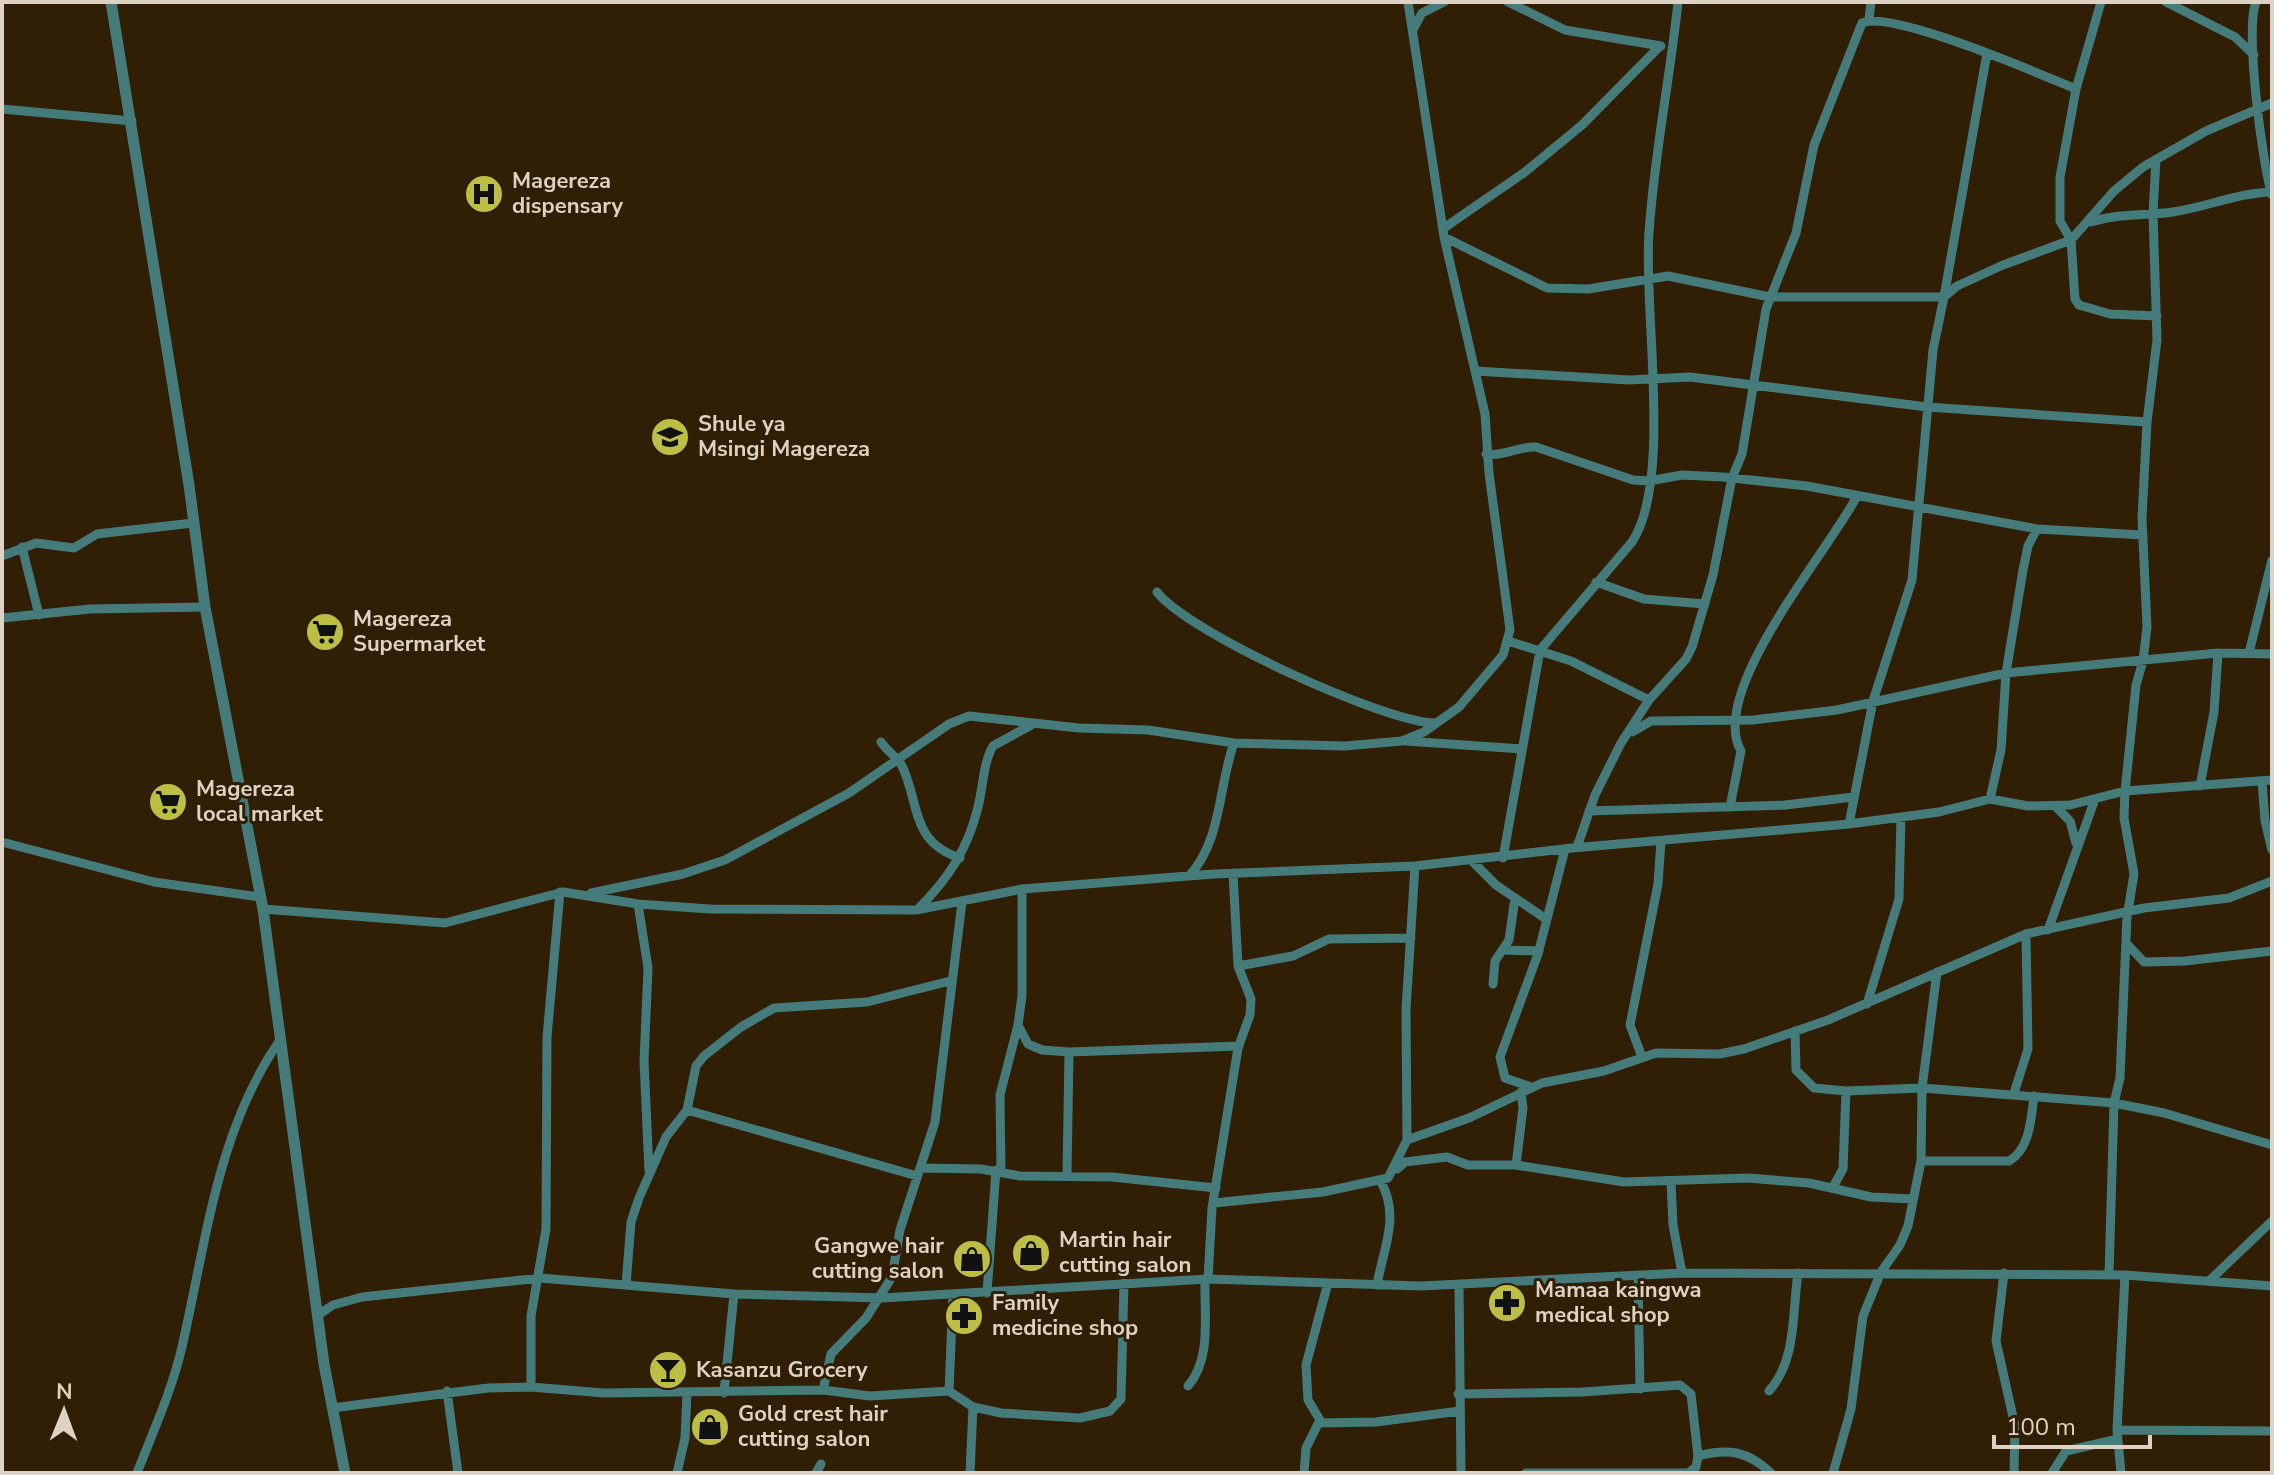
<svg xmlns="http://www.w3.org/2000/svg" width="2274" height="1475" viewBox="0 0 2274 1475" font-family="'Nunito Sans',sans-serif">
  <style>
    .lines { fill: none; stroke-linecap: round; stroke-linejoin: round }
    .minor { stroke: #457b7a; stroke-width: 9 }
    .tertiary { stroke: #457b7a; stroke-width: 11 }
    .labels { text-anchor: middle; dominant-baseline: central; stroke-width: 6; stroke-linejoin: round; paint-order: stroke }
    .poi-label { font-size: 22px; font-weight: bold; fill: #ddd2c3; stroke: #301f04; text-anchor: start }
  </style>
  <rect width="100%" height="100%" fill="#301f04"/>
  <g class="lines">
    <!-- minor -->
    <path class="minor" d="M1508,2L1565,30L1661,46
      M2101,2L2076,89L2060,177V221L2071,240L2075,299L2079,305L2110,314L2157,316
      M2166,2L2235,37L2254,55
      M2256,2C2245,30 2262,163 2272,195
      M1869,20L1871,2
      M1414,28L1422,13L1444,2
      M2,109L132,121
      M2091,222C2118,213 2145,216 2173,212C2207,207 2237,193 2272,192
      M1444,228L1525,172L1582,125L1660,46
      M1444,237L1547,288L1588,289L1668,276L1770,297H1944L1987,53
      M1475,371L1629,380L1690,377L1927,407L2147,422
      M1486,454C1504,457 1518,446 1536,447L1633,480L1649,481L1682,475L1723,477L1807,486L2037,529L2143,535
      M22,547L39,615
      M2,556L36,543L74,548L97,534L193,523
      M1596,582L1644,599L1705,604
      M1157,592C1187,632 1385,723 1436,723
      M2,618L90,609L205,607
      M1508,641L1571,661L1649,700
      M2249,653L2272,560
      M1632,732L1651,721L1753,720L1837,710L2006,673L2218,653L2272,654
      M1406,741L1522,749
      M881,742C887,751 898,758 902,766C920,803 910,842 960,858
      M2262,781L2265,821L2272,850
      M2200,786L2214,712L2218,653
      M1990,799L2001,750L2006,673L2023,570L2028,546L2037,529
      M2055,806L2070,821L2076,843
      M1730,807L1741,751C1707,692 1828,552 1857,496
      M1589,811L1785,805L1854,797
      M1849,824L1873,701L1912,580L1933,350L1944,297L1957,286L2003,265L2071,240L2114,191L2143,167L2206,131L2272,103
      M2,842L154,882L260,897
      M1577,847L1595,795L1621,743L1649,700L1686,659L1692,647L1713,575L1732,478L1742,454L1766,309L1796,233L1814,145L1862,23C1892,10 2040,74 2076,89
      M1503,858L1540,650L1632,542C1673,480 1643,310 1649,233C1654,155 1670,79 1678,2
      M1472,861L1496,885L1546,919
      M1189,876C1222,840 1218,788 1234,743
      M1022,889V996L1018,1025L1028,1044L1042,1050L1069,1052L1239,1046
      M591,893L683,874L725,860L849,793L949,724L969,716L1079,728L1148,730L1234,743L1345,746L1402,741L1424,732L1459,707L1503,655L1510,630L1489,473L1485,414L1444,237L1408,2
      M638,904L648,968L644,1061L649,1171
      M263,909L445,923L563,892L638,904L710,909L916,910L1022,889L1214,874L1415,866L1572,848L1849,824L1939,812L1990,799L2028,806L2070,805L2125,791L2272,780
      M918,909C948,879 968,849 978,807C983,788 983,763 993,746L1033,724
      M2048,930L2095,799
      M2127,944L2144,962L2185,961L2272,951
      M1503,950L1539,951
      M1238,966L1293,956L1329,939L1411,938
      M1493,984L1495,961L1509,940L1515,898
      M1867,1004L1899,899L1901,817
      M1795,1031L1796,1070L1814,1088L1846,1091L1922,1088L2114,1103L2164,1113L2272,1145
      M1642,1057L1630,1025L1658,884L1661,841
      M1531,1087L1505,1078L1500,1057L1538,954L1565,849
      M2014,1093L2028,1049L2026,934
      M687,1110L917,1176
      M1407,1140L1406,1009L1415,866
      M1921,1161H2009C2030,1149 2031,1119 2034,1096
      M1516,1165L1523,1108L1521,1092
      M920,1168L981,1169L1020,1176L1112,1177L1216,1188
      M1397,1169L1405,1162L1447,1157L1468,1165H1516L1624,1182L1748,1178L1809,1183L1871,1197L1913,1199
      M1001,1171L1000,1095L1018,1025
      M1067,1175L1069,1052
      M1671,1182L1673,1225L1682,1273
      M1833,1187L1843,1169L1846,1091
      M1214,1203L1323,1192L1388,1178L1407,1140L1469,1118L1542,1083L1604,1071L1656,1053L1719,1054L1744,1049L1828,1020L2026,934L2144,908L2229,898L2272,881
      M2004,1273L1996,1341L2015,1426L2014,1473
      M2109,1275L2114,1103L2120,1078L2127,917L2134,874L2124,818L2125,791L2136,685L2143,661L2147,627L2142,518L2147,422L2157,340L2153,213L2156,159
      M1638,1276L1640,1389
      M1208,1279L1212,1208L1238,1048L1250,1015L1251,999L1238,966L1233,873
      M2209,1281L2272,1221
      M626,1285L631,1222L639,1198L666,1137L687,1110L696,1066L704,1056L741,1027L774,1008L867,1002L950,981
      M1377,1285C1383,1249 1401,1216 1380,1180
      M1459,1285L1461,1473
      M987,1293L996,1170
      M318,1315L333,1305L362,1297L540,1278L734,1294L882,1298L1208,1279L1421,1286L1682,1273L2125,1275L2272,1286
      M1188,1386C1212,1359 1204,1313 1205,1280
      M531,1387V1316L546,1229L547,1037L560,892
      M823,1390L831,1354L866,1318L892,1277L900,1230L935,1122L962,902
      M447,1391L458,1473
      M949,1391L953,1295
      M1769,1391C1797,1360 1792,1313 1798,1273
      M724,1393L734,1294
      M1458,1394L1583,1392L1680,1385L1691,1394L1698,1456
      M332,1408L488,1388L531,1387L604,1393L823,1390L870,1396L949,1391L973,1407L1001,1413L1080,1418L1110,1411L1121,1399L1124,1283
      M1320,1423L1376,1422L1460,1411
      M2117,1430L2272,1431
      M137,1473C153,1432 172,1390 182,1347C206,1243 217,1130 280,1040
      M677,1473L685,1438L687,1393
      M816,1473L821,1464
      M970,1473L973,1407
      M1304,1473L1306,1448L1320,1420L1308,1400L1306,1365L1328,1283
      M1526,1473H1688L1696,1467L1698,1456C1728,1448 1748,1451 1771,1473
      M1833,1473L1851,1409L1863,1316L1881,1272L1900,1245L1908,1226L1921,1161L1922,1088L1937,972
      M2052,1473L2066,1451L2118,1439
      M2121,1473L2117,1430L2125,1275"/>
    <!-- tertiary -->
    <path class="tertiary" d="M111,2L189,485L205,607L263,909L324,1364L345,1473"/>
  </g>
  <!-- icons -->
  <defs>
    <symbol id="hospital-disc" viewBox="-11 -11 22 22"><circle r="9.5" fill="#bcbf44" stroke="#301f04"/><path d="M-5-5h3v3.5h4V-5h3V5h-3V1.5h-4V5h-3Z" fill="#111"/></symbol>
    <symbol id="school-disc" viewBox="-11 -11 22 22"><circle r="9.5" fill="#bcbf44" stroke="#301f04"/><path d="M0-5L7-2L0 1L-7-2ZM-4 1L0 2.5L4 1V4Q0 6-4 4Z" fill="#111"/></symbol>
    <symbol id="supermarket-disc" viewBox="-11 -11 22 22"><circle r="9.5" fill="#bcbf44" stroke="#301f04"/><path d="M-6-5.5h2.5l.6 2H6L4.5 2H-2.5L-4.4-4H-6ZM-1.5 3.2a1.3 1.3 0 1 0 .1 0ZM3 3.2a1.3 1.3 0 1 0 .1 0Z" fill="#111"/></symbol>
    <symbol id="shop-disc" viewBox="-11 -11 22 22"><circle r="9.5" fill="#bcbf44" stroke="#301f04"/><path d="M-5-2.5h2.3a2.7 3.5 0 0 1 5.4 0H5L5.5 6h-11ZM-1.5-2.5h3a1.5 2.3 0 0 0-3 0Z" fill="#111"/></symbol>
    <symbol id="pharmacy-disc" viewBox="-11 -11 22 22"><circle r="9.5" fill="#bcbf44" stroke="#301f04"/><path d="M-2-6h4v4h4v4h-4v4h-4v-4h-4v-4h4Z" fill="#111"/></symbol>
    <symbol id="bar-disc" viewBox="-11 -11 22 22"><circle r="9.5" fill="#bcbf44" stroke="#301f04"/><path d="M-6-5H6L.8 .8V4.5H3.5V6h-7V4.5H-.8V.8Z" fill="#111"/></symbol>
  </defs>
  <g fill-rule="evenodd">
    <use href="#hospital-disc" x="462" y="172" width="44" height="44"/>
    <use href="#school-disc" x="648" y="415" width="44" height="44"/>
    <use href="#supermarket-disc" x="303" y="610" width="44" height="44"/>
    <use href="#supermarket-disc" x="146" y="780" width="44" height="44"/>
    <use href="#shop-disc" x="1009" y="1231" width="44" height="44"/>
    <use href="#shop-disc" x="950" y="1237" width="44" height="44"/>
    <use href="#pharmacy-disc" x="1485" y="1281" width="44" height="44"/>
    <use href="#pharmacy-disc" x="942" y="1294" width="44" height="44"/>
    <use href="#bar-disc" x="646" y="1348" width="44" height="44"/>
    <use href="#shop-disc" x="688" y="1405" width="44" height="44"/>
  </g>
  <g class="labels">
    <!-- poi labels -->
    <g class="poi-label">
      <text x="512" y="181">Magereza<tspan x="512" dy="25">dispensary</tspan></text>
      <text x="698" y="424">Shule ya<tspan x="698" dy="25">Msingi Magereza</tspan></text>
      <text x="353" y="619">Magereza<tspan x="353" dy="25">Supermarket</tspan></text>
      <text x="196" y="789">Magereza<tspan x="196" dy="25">local market</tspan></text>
      <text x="1059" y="1240">Martin hair<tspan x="1059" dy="25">cutting salon</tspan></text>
      <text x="944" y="1246" text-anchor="end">Gangwe hair<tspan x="944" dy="25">cutting salon</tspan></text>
      <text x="1535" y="1290">Mamaa kaingwa<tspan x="1535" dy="25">medical shop</tspan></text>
      <text x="992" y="1303">Family<tspan x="992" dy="25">medicine shop</tspan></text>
      <text x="696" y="1370">Kasanzu Grocery</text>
      <text x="738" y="1414">Gold crest hair<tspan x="738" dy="25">cutting salon</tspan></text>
    </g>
  </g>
  <!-- border -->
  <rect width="2274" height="1475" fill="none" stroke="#ddd2c3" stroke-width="8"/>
  <!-- north arrow -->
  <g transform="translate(64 1411) rotate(1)" stroke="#301f04" stroke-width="6" paint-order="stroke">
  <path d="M0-6L14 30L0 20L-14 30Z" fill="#ddd2c3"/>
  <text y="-12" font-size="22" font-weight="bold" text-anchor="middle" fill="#ddd2c3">N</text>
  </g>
  <!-- scale -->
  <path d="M1994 1435v12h156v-12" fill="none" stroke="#ddd2c3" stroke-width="4"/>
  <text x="2006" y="1435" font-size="24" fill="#ddd2c3" stroke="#301f04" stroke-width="6" paint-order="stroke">100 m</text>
</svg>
